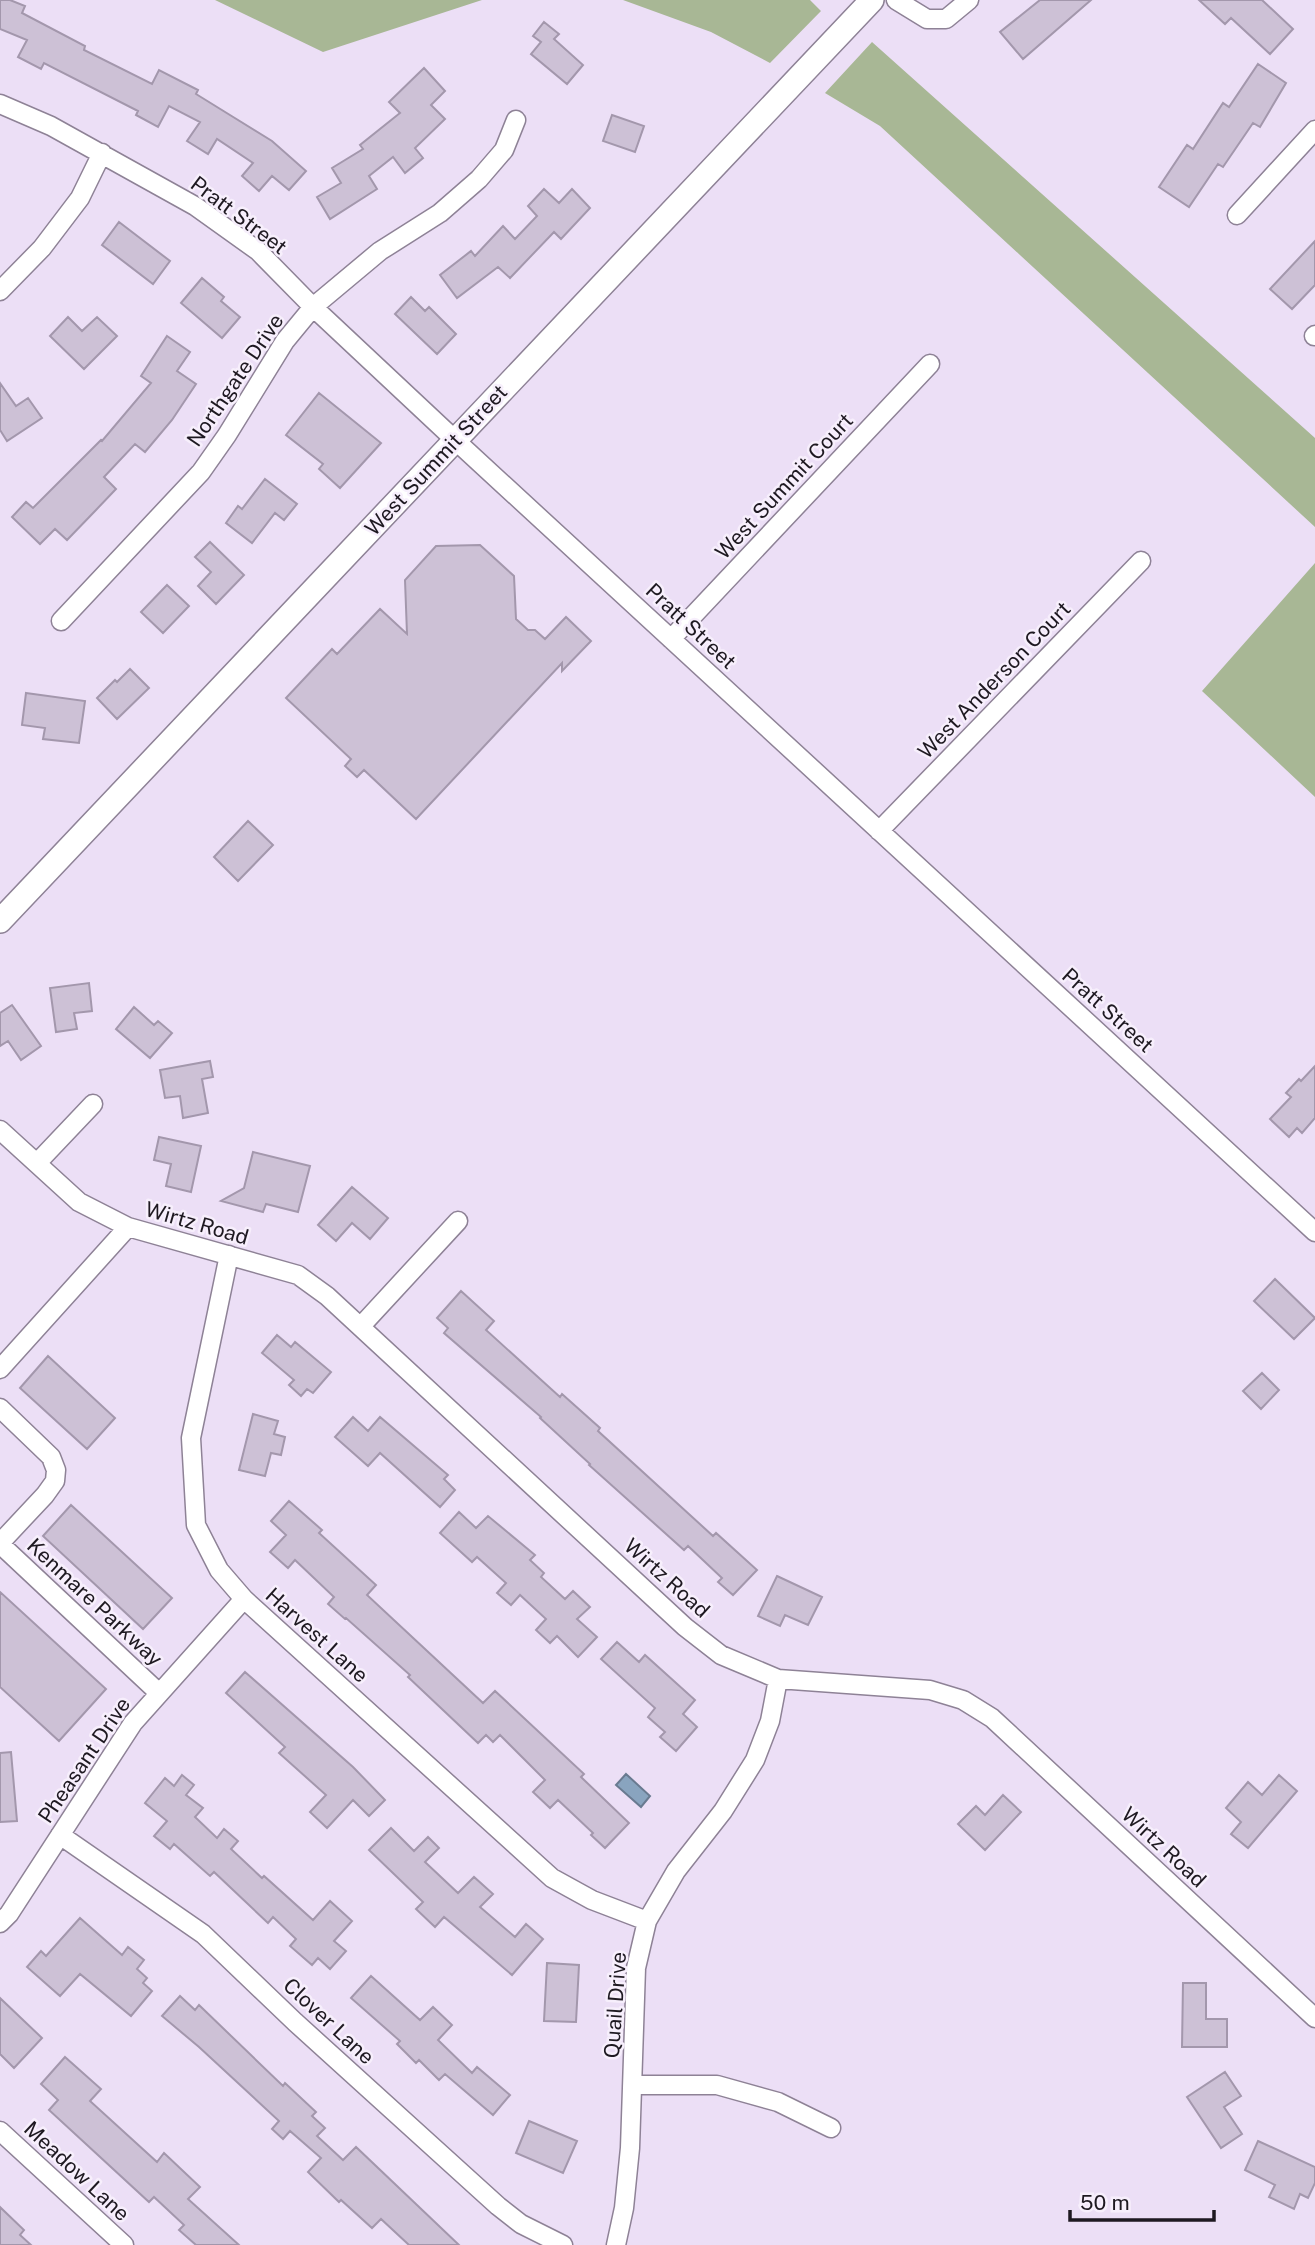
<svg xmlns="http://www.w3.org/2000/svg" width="1315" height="2245" viewBox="0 0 1315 2245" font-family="'Public Sans',sans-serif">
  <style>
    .forest { fill: #a8b795 }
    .water { fill: #89a4bf; stroke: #697a90; stroke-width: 2 }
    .building { fill: #cdc1d6; stroke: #a397ac; stroke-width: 2 }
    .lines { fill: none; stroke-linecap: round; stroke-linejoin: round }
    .minor-casing { stroke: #8e8296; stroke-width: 21 }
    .tertiary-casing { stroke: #8e8296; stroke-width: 26 }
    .minor { stroke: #fff; stroke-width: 18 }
    .tertiary { stroke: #fff; stroke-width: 23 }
    .labels { text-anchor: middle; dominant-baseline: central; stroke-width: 5; stroke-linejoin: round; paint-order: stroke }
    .street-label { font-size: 21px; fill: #1e1921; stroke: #f7effc }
  </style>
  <rect width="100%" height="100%" fill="#ecdff6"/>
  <!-- forest -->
  <path class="forest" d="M215,0H482L323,52Z
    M623,0H810L821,11L770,63L711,32Z
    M872,42L1315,438V527L880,126L825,93Z
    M1315,563V797L1202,691Z"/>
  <!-- water -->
  <path class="water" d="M626,1774L650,1796L641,1807L616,1785Z"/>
  <!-- building -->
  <path class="building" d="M0,0H10L25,6L22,13L85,46L84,50L152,84L159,70L198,90L196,94L272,141L306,171L289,190L272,176L259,191L242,176L253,163L217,139L208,154L187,141L200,122L169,106L158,127L136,115L138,111L44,63L41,69L18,57L27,40L0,29Z
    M1040,0H1091L1023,59L1000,32Z
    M1199,0H1262L1293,29L1270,54L1231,18L1225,24Z
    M544,22L559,34L554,39L583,65L567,84L531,54L541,42L533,36Z
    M1258,64L1286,83L1260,127L1253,123L1223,167L1218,164L1189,207L1159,187L1187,145L1193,149L1223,103L1229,107Z
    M424,68L445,91L431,105L445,119L415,148L423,158L405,173L393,157L369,176L377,189L330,219L317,197L341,183L332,168L363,149L360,145L400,113L389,102Z
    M612,115L644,126L635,152L603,141Z
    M544,189L559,203L572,189L590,208L561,239L554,232L510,278L498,267L457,298L440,275L471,251L475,256L503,226L515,239L537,216L528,206Z
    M119,222L170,261L153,284L102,245Z
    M1315,241V285L1292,309L1270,289Z
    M202,278L224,297L221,301L240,317L222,338L181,303Z
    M411,297L425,311L429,307L456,334L437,354L395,314Z
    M68,317L82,331L97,317L117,336L84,369L50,336Z
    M167,336L190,352L177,371L196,384L172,420L145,452L135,444L104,477L116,489L96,510L67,540L55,529L40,544L12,517L26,502L33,508L101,440L102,441L151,383L141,376Z
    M0,383L16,406L28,398L42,418L7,441L0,430Z
    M319,393L381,443L340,488L319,469L323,464L286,435Z
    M265,479L297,504L284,520L275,513L252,543L226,523L238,506L242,509Z
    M210,542L244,575L216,604L198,586L211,572L195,557Z
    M480,545L514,576L516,619L528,630H535L545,639L566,617L591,641L562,671V663L416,819L364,770L357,777L345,766L351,759L286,698L332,649L337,654L380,609L407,634L405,580L436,546Z
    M167,585L189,606L163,633L141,612Z
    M130,669L149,688L117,719L97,698L115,680L117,682Z
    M26,693L85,701L79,743L43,739L45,728L22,725Z
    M248,821L273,845L238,881L214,857Z
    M89,983L92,1011L74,1013L77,1029L56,1032L50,988Z
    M12,1005L41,1046L21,1060L8,1041L0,1046V1013Z
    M134,1007L154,1025L158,1021L172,1033L150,1058L116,1029Z
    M210,1061L213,1077L202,1079L208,1113L183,1118L180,1096L165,1098L160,1070Z
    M1315,1066V1118L1302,1133L1297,1128L1289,1137L1270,1119L1291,1097L1286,1093L1299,1079L1301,1081Z
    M159,1137L201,1146L191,1192L166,1186L171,1164L154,1160Z
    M253,1152L310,1166L298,1212L266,1204L263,1212L221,1201L244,1188Z
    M352,1187L388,1218L370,1239L352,1223L336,1241L318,1225Z
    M1275,1279L1315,1318L1294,1339L1254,1301Z
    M461,1291L494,1321L486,1330L560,1397L562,1394L600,1428L598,1431L713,1536L716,1533L757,1570L733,1595L718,1582L722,1578L688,1546L684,1550L589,1465L590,1464L540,1418L541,1417L444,1333L448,1328L437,1318Z
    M277,1335L291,1347L295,1342L331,1372L313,1393L307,1389L301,1396L289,1385L294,1380L262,1353Z
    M48,1356L115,1418L87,1449L20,1388Z
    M1262,1373L1279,1390L1261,1409L1243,1391Z
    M253,1414L278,1421L274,1434L285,1437L281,1455L271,1453L265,1476L239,1470Z
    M353,1417L368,1431L380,1417L448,1475L444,1479L455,1490L440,1507L380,1453L368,1466L335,1437Z
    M289,1501L322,1530L319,1533L376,1585L367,1595L483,1703L495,1691L584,1774L581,1777L629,1823L605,1848L591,1835L593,1833L558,1800L550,1808L533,1792L545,1780L500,1735L493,1742L486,1735L478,1743L408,1677L410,1675L346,1618L345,1619L328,1604L334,1597L295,1560L288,1568L270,1552L286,1535L271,1521Z
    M71,1505L172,1598L143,1629L43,1536Z
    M459,1512L476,1528L488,1516L535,1555L530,1560L544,1573L541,1577L565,1599L573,1591L590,1607L577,1619L597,1637L578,1657L557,1636L550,1643L536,1630L546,1619L520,1595L511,1605L497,1593L506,1583L477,1557L472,1562L440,1533Z
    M777,1576L822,1597L808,1625L785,1615L780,1626L758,1616Z
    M0,1592L106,1689L59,1741L0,1687Z
    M617,1642L639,1662L645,1655L695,1700L683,1714L697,1727L676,1751L660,1737L665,1732L648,1717L655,1708L601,1659Z
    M245,1672L353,1767L385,1800L369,1816L353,1800L327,1828L310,1812L326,1795L279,1753L285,1747L226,1693Z
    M11,1752L17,1821L0,1822V1753Z
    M182,1775L194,1785L186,1795L203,1808L195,1817L217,1838L224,1829L238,1841L231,1849L262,1878L264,1876L313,1920L330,1901L352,1921L334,1941L346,1951L330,1969L318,1958L312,1965L290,1946L296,1939L273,1917L268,1923L214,1872L210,1876L174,1844L170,1849L154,1836L167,1821L145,1803L165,1778L174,1786Z
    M1279,1775L1297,1791L1248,1848L1231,1834L1241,1822L1226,1808L1248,1782L1262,1795Z
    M1003,1795L1021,1812L985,1850L958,1824L976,1806L985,1815Z
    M391,1828L414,1851L428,1837L439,1848L425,1862L458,1893L474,1877L493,1894L480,1907L515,1937L526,1924L543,1939L512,1975L444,1917L435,1927L416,1909L423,1902L369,1850Z
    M80,1918L122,1955L128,1947L144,1960L137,1969L147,1978L143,1983L152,1991L131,2016L80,1974L60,1996L27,1967L41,1951L46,1956Z
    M547,1963L579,1965L576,2022L544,2021Z
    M371,1976L420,2020L433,2007L452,2025L438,2040L472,2073L477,2067L510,2095L493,2115L445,2074L439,2080L419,2060L416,2063L397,2044L400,2041L351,1998Z
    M1183,1983H1206V2019H1227V2047H1182Z
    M180,1996L195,2010L199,2005L283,2086L285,2083L316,2112L312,2116L325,2128L317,2136L343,2160L356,2147L459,2245H409L381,2219L372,2228L341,2200L339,2202L308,2172L321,2158L290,2131L283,2139L272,2129L279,2121L199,2047L162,2016Z
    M0,1998L42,2038L14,2068L0,2054Z
    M65,2057L101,2089L90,2101L157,2162L164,2153L200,2187L188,2199L239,2245H196L179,2230L184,2225L154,2197L149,2202L49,2110L58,2100L41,2084Z
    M1225,2072L1241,2096L1224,2107L1242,2134L1221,2148L1187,2097Z
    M529,2121L577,2141L563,2173L516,2153Z
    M1258,2141L1315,2167V2183L1308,2198L1300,2194L1294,2209L1269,2197L1275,2185L1245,2170Z
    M0,2207L24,2230L20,2235L31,2245H0Z"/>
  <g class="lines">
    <defs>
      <path id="minor" d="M896,0L927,19H946L969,0
        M0,104L51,126L195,206L258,251L313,307L455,440L1315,1232
        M1237,215L1315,130
        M0,291L42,248L80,198L102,153
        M1314,336L1315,335
        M61,621L201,472L227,435L285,341L313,307L380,251L440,213L479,179L504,150L516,120
        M671,639L930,364
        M879,831L1141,561
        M0,1130L79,1202L128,1227L298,1275L327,1296L685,1627L721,1655L778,1679L930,1690L963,1700L992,1718L1315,2018
        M37,1163L93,1104
        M229,1255L191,1438L196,1525L219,1570L244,1599L552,1878L592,1900L647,1921
        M361,1326L458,1221
        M0,1369L128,1227
        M0,1408L51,1457L56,1470L55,1481L45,1495L0,1543
        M0,1544L159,1693
        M60,1835L203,1934L295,2022L498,2206L521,2224L563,2245
        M0,1923L9,1914L133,1723L244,1599
        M632,2085H717L778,2102L831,2128
        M0,2131L124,2245
        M616,2245L624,2208L630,2148L636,1968L647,1921L676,1871L723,1811L755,1760L770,1721L778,1679"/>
      <path id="tertiary" d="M0,921L872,0"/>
    </defs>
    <!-- minor casing -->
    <use href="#minor" class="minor-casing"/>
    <!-- tertiary casing -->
    <use href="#tertiary" class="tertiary-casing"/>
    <!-- minor -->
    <use href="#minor" class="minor"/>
    <!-- tertiary -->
    <use href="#tertiary" class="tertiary"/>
  </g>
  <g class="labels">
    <!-- street labels -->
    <g class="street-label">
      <text transform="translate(239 215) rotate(37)">Pratt Street</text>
      <text transform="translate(235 380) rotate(-56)">Northgate Drive</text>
      <text transform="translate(436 460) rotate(-47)">West Summit Street</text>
      <text transform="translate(784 486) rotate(-47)">West Summit Court</text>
      <text transform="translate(691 626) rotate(43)">Pratt Street</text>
      <text transform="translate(994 680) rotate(-46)">West Anderson Court</text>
      <text transform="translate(1108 1010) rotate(42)">Pratt Street</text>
      <text transform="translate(197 1223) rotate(16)">Wirtz Road</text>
      <text transform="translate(667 1578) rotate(42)">Wirtz Road</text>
      <text transform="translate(95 1602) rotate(43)">Kenmare Parkway</text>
      <text transform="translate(317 1635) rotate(42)">Harvest Lane</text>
      <text transform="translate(84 1760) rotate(-56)">Pheasant Drive</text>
      <text transform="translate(1164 1847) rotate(43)">Wirtz Road</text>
      <text transform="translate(615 2005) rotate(-86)">Quail Drive</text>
      <text transform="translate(329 2021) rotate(43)">Clover Lane</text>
      <text transform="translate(77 2171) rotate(43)">Meadow Lane</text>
    </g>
  </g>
  <!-- scale -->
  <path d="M1070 2210v10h144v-10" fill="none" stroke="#1e1921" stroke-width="3.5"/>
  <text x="1080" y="2210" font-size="21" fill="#1e1921" stroke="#f7effc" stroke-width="5" paint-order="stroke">50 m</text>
</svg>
